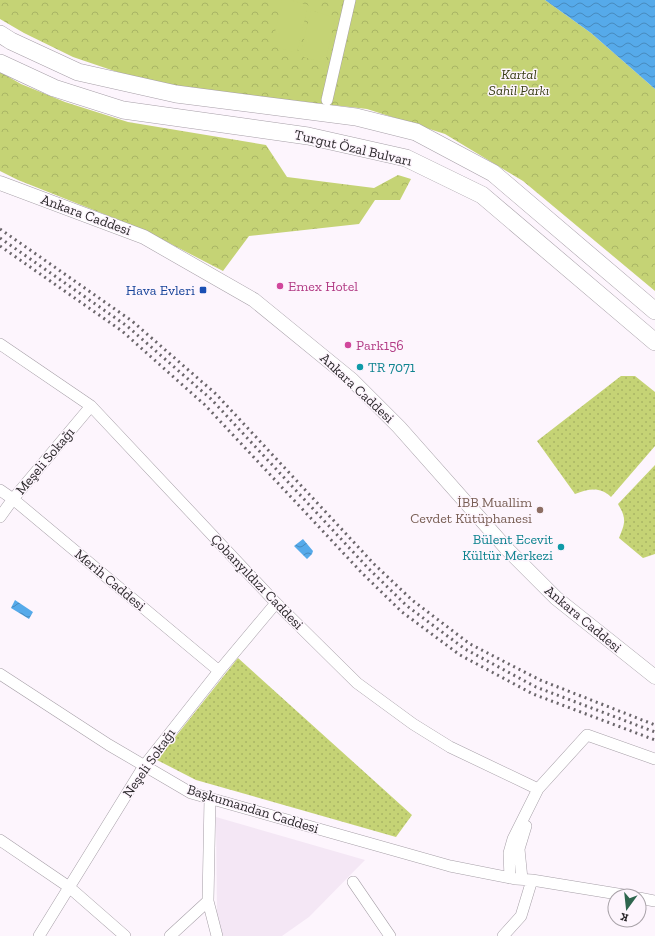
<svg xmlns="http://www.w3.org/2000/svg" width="655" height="936" viewBox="0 0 655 936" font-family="'Zilla Slab',serif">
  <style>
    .built { fill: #f4e7f5 }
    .grass { fill: url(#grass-dots) }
    .park { fill: url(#park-crowns) }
    .pitch { fill: #c5d375 }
    .water { fill: url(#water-waves) }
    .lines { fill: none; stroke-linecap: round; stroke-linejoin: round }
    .minor-casing { stroke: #a69fa7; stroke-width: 12 }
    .major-casing { stroke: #a69fa7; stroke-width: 15 }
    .highway-casing { stroke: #a69fa7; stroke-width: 18 }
    .minor { stroke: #fff; stroke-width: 11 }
    .major { stroke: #fff; stroke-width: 14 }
    .highway { stroke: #fff; stroke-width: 17 }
    .rail { stroke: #6b666b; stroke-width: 3; stroke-dasharray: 2 4; stroke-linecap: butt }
    .hotel-dot { fill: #d1479c; stroke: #fdf5fd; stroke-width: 1.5 }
    .transit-dot { fill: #1a4fb4; stroke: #fdf5fd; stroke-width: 1.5 }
    .culture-dot { fill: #0f9aa8; stroke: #fdf5fd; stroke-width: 1.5 }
    .education-dot { fill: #8d6e63; stroke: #fdf5fd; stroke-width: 1.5 }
    .labels { text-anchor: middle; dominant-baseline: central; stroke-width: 3; stroke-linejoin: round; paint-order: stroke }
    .park-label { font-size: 14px; font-style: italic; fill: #393e15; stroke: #fdf5fd }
    .street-label { font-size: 14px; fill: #2a272a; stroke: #fdf5fd }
    .hotel-label { font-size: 14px; fill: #b23c85; stroke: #fdf5fd; text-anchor: start }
    .transit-label { font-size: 14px; fill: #164399; stroke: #fdf5fd; text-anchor: end }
    .culture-label { font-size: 14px; fill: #0d838f; stroke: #fdf5fd; text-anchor: start }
    .education-label { font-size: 14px; fill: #785e54; stroke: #fdf5fd; text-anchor: end }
  </style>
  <defs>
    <pattern id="grass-dots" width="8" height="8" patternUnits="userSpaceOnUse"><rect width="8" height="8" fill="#c5d375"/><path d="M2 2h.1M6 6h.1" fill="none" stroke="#a9b565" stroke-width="1.8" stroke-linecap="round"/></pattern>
    <pattern id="park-crowns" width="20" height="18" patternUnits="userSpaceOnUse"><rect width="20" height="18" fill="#c5d375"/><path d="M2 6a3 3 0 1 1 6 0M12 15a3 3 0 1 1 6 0" fill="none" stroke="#a9b565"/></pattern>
    <pattern id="water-waves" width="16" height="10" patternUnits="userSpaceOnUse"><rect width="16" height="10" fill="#56aaea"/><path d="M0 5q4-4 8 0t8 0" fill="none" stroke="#478abe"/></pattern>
  </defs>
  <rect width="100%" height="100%" fill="#fdf5fd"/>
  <!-- built -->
  <path class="built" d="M216,817L365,860L309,917L282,936H220L217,916Z"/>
  <!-- grass -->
  <path class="grass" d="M621,376H635L655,392V446L611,497C600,486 588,489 575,494L537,441Z
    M655,465V554L643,558L619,538C625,523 627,519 618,504Z
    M238,658L412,815L396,837L196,780L157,760Z"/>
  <!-- park -->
  <path class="park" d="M0,0H545L591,33L655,89V291L523,181L445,134L367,109L194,89L126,75L73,57L24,33L0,19Z
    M0,72L21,84L65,102L128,122L266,145L287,177L374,188L398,175L411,179L400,200H375L359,224L249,236L223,271L144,230L18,180L0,171Z"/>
  <!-- pitch -->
  <path class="pitch" d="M282,0H290L308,5L297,53L272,46Z
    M311,10L335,18L325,63L300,56Z"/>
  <!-- water -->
  <path class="water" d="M545,0H655V89L591,33Z
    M303,539L313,551L312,554L307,559L294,546Z
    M15,600L33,612L29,619L11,608Z"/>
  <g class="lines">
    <defs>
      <path id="minor" d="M327,100L350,0
        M0,344L91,406L276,603L357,683L413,724L450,747L538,789
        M0,490L13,499L219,671
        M0,517L13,499L91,406
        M0,674L109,745L191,793L450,866L516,879L532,880L630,896
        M210,798L208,901L217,936
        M0,840L69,887L125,936
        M510,878L509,853L513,839L538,789L587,735L655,759
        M522,879L519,849L526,826
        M353,882L390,936
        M639,898L655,901
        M39,936L144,766L219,671L276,603
        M170,936L208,901
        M503,936L521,916L532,880"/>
      <path id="major" d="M0,183L144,237L254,300L352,380L399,427L508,550L556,598L655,677"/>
      <path id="highway" d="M0,34L11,41L78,72L176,94L356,117L416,132L493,173L655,311
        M0,63L54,88L123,110L308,136L406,158L482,195L655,342"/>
    </defs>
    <!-- minor casing -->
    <use href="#minor" class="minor-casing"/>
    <!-- major casing -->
    <use href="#major" class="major-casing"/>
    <!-- highway casing -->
    <use href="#highway" class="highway-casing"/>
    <!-- minor -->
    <use href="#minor" class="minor"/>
    <!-- major -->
    <use href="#major" class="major"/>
    <!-- highway -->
    <use href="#highway" class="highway"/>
    <!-- rail -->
    <path class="rail" d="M0,229L132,321L216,394L374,564L412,600L470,644L540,680L655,725
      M0,238L127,326L211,399L368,568L407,606L465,649L536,687L655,732
      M0,246L122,331L205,405L362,573L402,612L460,655L533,694L655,740"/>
  </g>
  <!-- markers -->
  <g class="hotel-dot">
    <circle cx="280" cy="286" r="4"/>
    <circle cx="348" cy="345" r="4"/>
  </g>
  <rect class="transit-dot" x="199" y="286" width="8" height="8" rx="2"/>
  <g class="culture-dot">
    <circle cx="360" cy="367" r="4"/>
    <circle cx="561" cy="547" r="4"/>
  </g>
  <circle class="education-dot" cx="540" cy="510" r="4"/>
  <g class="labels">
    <!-- park labels -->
    <g class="park-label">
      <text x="519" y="74">Kartal<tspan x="519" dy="16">Sahil Parkı</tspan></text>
    </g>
    <!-- street labels -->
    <g class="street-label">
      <text transform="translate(353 148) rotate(13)">Turgut Özal Bulvarı</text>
      <text transform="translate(86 215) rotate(20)">Ankara Caddesi</text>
      <text transform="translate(357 388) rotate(43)">Ankara Caddesi</text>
      <text transform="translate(45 461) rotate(-50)">Meşeli Sokağı</text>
      <text transform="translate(110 580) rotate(40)">Merih Caddesi</text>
      <text transform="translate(257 582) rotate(46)">Çobanyıldızı Caddesi</text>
      <text transform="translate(583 619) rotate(40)">Ankara Caddesi</text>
      <text transform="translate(149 763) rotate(-55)">Neşeli Sokağı</text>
      <text transform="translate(253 809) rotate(17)">Başkumandan Caddesi</text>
    </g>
    <!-- hotel labels -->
    <g class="hotel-label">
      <text x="288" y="286">Emex Hotel</text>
      <text x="356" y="345">Park156</text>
    </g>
    <!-- transit labels -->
    <g class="transit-label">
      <text x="195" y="290">Hava Evleri</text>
    </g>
    <!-- culture labels -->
    <g class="culture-label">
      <text x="368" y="367">TR 7071</text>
      <text x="553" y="539" text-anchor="end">Bülent Ecevit<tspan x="553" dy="16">Kültür Merkezi</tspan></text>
    </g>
    <!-- education labels -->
    <g class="education-label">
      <text x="532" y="502">İBB Muallim<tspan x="532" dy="16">Cevdet Kütüphanesi</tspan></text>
    </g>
  </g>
  <!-- north arrow -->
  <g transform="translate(627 908) rotate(195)"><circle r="19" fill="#fdf5fd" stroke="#a9a3a9"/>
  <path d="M0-3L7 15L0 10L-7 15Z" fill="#2e664e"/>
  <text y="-6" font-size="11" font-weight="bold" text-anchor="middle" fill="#2a272a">K</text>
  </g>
</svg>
